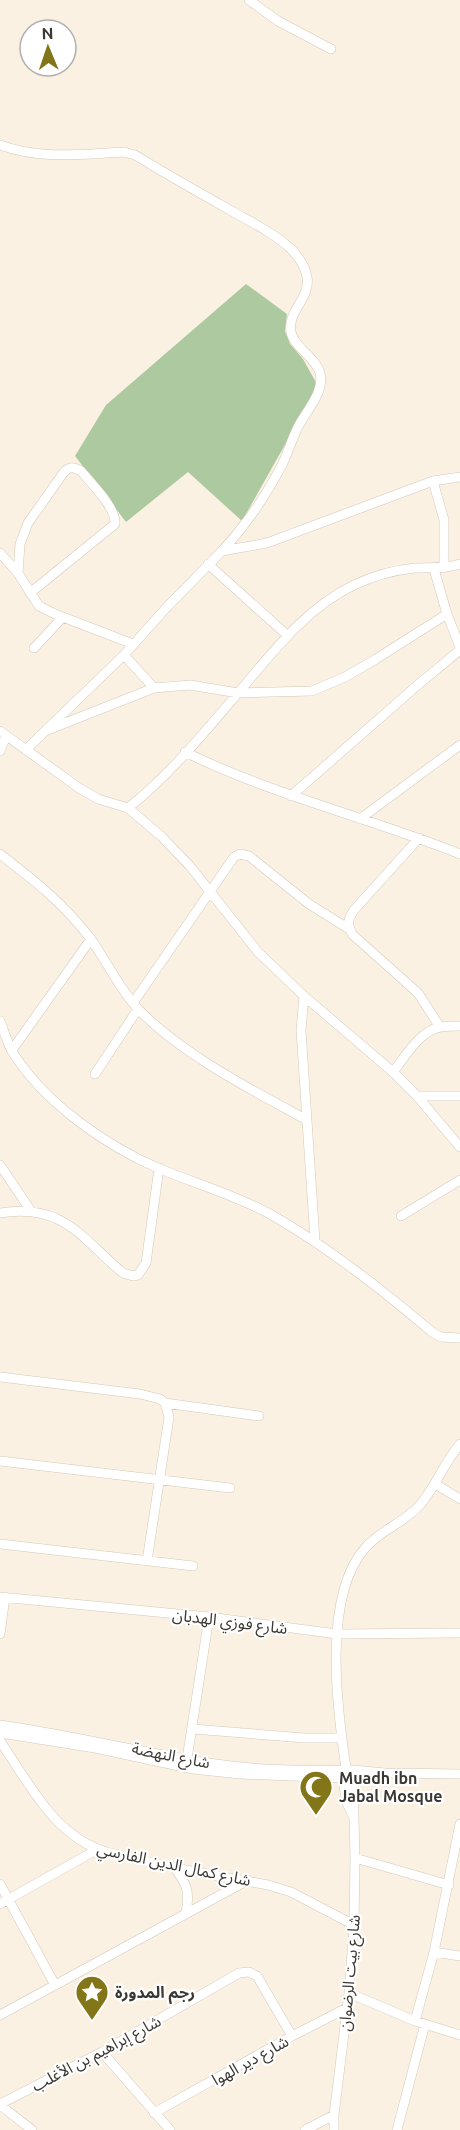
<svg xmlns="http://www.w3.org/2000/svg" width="460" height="2130" viewBox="0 0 460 2130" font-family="Ubuntu,'Noto Sans Arabic',sans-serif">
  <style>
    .green { fill: #acc99f }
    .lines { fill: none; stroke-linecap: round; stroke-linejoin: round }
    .minor-casing { stroke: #d2c8bb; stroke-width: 10 }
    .minor { stroke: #fff; stroke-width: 9 }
    .labels { text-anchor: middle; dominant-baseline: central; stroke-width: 4.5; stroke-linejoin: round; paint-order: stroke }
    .street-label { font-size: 16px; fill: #3b3732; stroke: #fff }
    .poi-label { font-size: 16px; font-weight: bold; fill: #3b3732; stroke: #fff; text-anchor: start }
  </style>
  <rect width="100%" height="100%" fill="#fbf1e3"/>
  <!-- green -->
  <path class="green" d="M246,284L287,314L285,331L290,344L303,359L318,386L242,521L188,472L126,522L75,456L106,405Z"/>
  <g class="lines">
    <defs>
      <path id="minor" d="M249,0L278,21L331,49
        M0,145C40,160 82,154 124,152L135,155C166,174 198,192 230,210C251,222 274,233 291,249C299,257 305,266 307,277C311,298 287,311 291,332C294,348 316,357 320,373C325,392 306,411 298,427C292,439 288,452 282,465C266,496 246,525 222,551
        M433,481L444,520V568
        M0,553L18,573L39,606L55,614L133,644
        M208,564L288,636
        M434,569L447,614L460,647
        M18,573L20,544L28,523L64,472C70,466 74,467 81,471C91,483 117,509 115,524L30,593
        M34,648L63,617
        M124,655L154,688
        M0,731L79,788L98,799L128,808C171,774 208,728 244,686C276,648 308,607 354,585C373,576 394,570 415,568C431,567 445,569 460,564
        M45,731L124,655L166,608L222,551L267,543L433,481L460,477
        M26,750L45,731L154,688L190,685L238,693L312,691L345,677L376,659L447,614
        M0,751L6,736
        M185,752C273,795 369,818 460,854
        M291,796L420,683L460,650
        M128,808L162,837L189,865L258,952L304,996L393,1072L417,1096L460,1147
        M360,819L460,745
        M419,838L354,910C348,919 346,925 353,935L418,993L440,1027
        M0,854C35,881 63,903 90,938C107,961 119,989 139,1010C183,1055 252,1090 307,1120
        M304,996L301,1030L315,1241
        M133,1003L234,857L240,854L249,856L309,904L349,929
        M0,1021C4,1031 7,1042 12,1051C43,1102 106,1146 160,1169C197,1184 235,1195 270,1214C328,1247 381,1289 432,1332L441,1337L460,1338
        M12,1050L91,939
        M393,1072C405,1057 420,1030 441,1027C447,1026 454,1026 460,1026
        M95,1074L138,1009
        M417,1096H460
        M0,1165L31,1211
        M0,1213C64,1203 81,1238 123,1273L133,1276L138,1275L146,1263L159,1168
        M401,1216L460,1180
        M0,1377L140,1394L160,1399L165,1403L259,1416
        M0,1461L230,1488
        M435,1484L460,1499
        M0,1544L193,1566
        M147,1561L169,1417L165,1403
        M0,1597L209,1617L337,1634L460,1633
        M0,1634L5,1597
        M0,1725C70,1735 139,1752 209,1763C252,1770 299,1771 343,1770
        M193,1729L304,1738H342
        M0,1733L95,1748L193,1769L240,1774L341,1778
        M0,1741C29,1783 54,1836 106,1852L175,1868L268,1885L291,1892L354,1925
        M187,1759L209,1617
        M346,1768C337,1708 322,1595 366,1547C381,1530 405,1522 420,1505C436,1486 444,1463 460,1444
        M352,1770L385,1773L460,1774
        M354,1776L380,1775
        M343,1781L347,1803L353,1816
        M355,1858L449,1885
        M175,1868C187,1885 190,1891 186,1913
        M0,1884L55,1985
        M0,1904L98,1849
        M434,1952L460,1956
        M349,1993L415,2021L460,2035
        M0,2015L248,1880
        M415,2021L434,1952L460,1824
        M102,2052L170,2130
        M0,2104L102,2052L239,1973L249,1972L257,1976L292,2036
        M0,2105L32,2130
        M154,2113L292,2036L347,2008
        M305,2130L334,2115
        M334,2130V2115L349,1993L354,1925L355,1858L353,1779
        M397,2130L425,2024"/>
    </defs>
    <!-- minor casing -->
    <use href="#minor" class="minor-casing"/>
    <!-- minor -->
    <use href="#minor" class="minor"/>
  </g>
  <!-- icons -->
  <defs>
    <symbol id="mosque-pin" viewBox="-11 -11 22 30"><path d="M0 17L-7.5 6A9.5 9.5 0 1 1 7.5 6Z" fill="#837619" stroke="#fff"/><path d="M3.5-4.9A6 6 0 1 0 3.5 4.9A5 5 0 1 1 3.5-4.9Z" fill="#fff"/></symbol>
    <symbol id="sight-pin" viewBox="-11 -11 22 30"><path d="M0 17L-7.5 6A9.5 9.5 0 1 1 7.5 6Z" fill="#837619" stroke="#fff"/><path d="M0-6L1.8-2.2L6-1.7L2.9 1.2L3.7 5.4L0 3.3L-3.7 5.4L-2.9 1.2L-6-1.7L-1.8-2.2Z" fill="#fff"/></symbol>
  </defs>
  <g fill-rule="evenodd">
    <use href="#mosque-pin" x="297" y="1768" width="38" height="52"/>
    <use href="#sight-pin" x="73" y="1973" width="38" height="52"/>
  </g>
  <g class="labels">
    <!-- street labels -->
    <g class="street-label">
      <text transform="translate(230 1621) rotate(7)">شارع فوزي الهدبان</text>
      <text transform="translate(171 1755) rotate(11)">شارع النهضة</text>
      <text transform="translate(174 1864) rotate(12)">شارع كمال الدين الفارسي</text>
      <text transform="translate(349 1973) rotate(-85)">شارع بيت الرضوان</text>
      <text transform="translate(96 2053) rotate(-28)">شارع إبراهيم بن الأغلب</text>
      <text transform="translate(250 2060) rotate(-29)">شارع دير الهوا</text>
    </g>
    <!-- poi labels -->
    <g class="poi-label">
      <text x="339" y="1778">Muadh ibn<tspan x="339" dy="18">Jabal Mosque</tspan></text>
      <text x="115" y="1992">رجم المدورة</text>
    </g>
  </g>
  <!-- north arrow -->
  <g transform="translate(48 48) rotate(358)"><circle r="28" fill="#ffffff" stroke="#b1afad" stroke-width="1.5"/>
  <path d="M0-4.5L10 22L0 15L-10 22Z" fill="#837619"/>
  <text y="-9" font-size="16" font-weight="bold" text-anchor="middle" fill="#3b3732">N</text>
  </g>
</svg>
